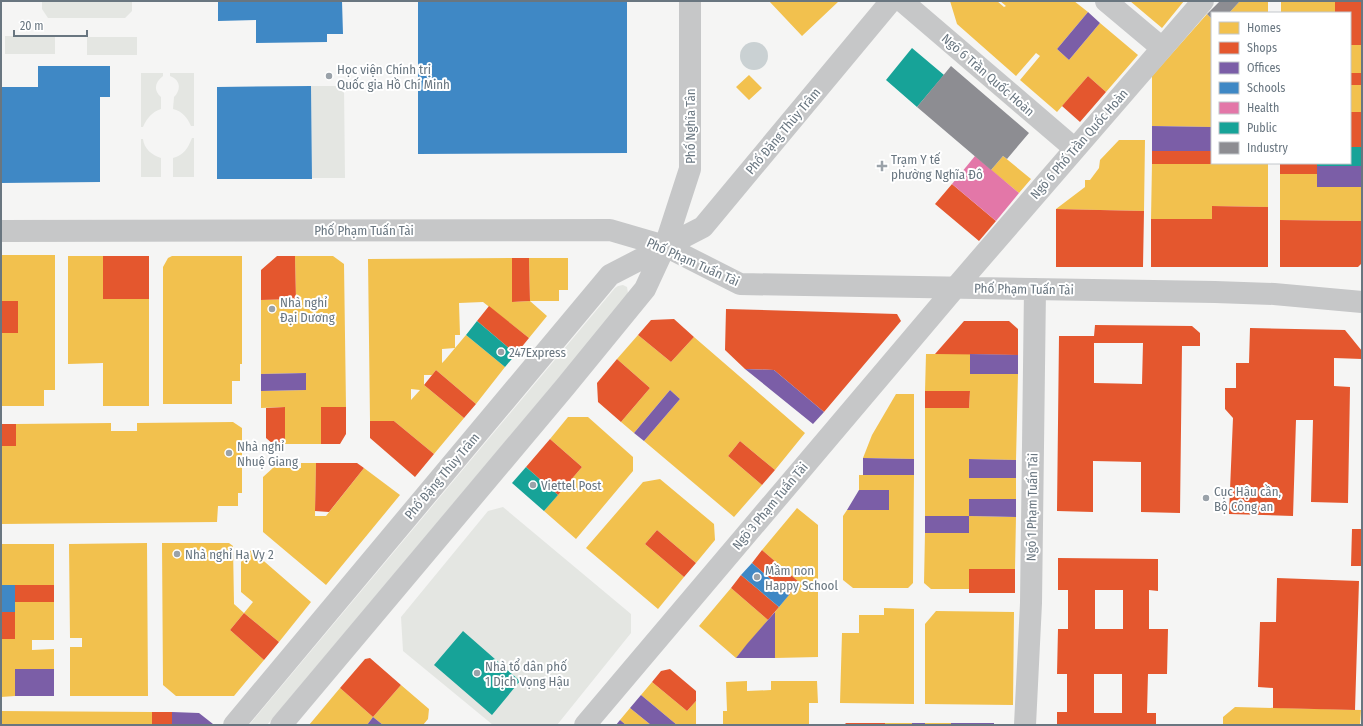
<svg xmlns="http://www.w3.org/2000/svg" width="1363" height="726" viewBox="0 0 1363 726" font-family="'Fira Sans Condensed',sans-serif">
  <style>
    .green { fill: #e4e6e2 }
    .water { fill: #cad1d3 }
    .homes { fill: #f2c14e; fill-rule: evenodd }
    .shops { fill: #e4572e; fill-rule: evenodd }
    .offices { fill: #7b5ea7 }
    .schools { fill: #3f88c5 }
    .health { fill: #e377a8 }
    .public { fill: #17a398 }
    .industry { fill: #8d8d92 }
    .lines { fill: none; stroke-linecap: round; stroke-linejoin: round }
    .minor { stroke: #c6c7c8; stroke-width: 22 }
    .poi-dot { fill: #9aa2a9; stroke: #fff; stroke-width: 1.5 }
    .labels { text-anchor: middle; dominant-baseline: central; stroke-width: 4; stroke-linejoin: round; paint-order: stroke }
    .poi-label { font-size: 13px; fill: #697680; stroke: #fff; text-anchor: start }
    .street-label { font-size: 13px; fill: #697680; stroke: #fff }
  </style>
  <rect width="100%" height="100%" fill="#f5f5f4"/>
  <!-- green -->
  <path class="green" d="M42,1H132V11L125,18H48L42,9Z
    M5,36H55V54H5Z
    M87,37H137V55H87Z
    M141,73H163V76C155,82 153,90 161,97V109C152,112 147,118 143,127H141Z
    M170,73H194V126H191C187,117 182,111 173,109L174,97C181,90 181,80 170,76Z
    M311,86H344L345,178H312Z
    M192,138H194V177H173V158C184,155 188,148 192,138Z
    M141,139H143C144,149 152,155 161,158V177H141Z
    M623,285L627,287L628,293L625,299L267,725H249L615,288L618,286Z
    M503,507L631,614V633L557,725H493L403,651L401,617L488,511Z"/>
  <!-- water -->
  <path class="water" d="M740 56a14 14 0 1 1 28 0a14 14 0 1 1-28 0Z"/>
  <!-- homes -->
  <path class="homes" d="M769,1H839L802,36Z
    M950,1H997L1004,7L1006,6L1000,1H1074L1088,12L1057,49L1069,60L1100,23L1138,55L1106,92L1088,76L1057,112L1020,80L1040,56L1036,53L1016,76L957,24Z
    M1130,1H1184L1162,28Z
    M1240,1H1268V13H1229Z
    M1281,1H1335V13H1281Z
    M1207,14L1212,19V127L1152,126V76Z
    M1350,45H1362V73H1350Z
    M749,75L762,88L749,100L736,87Z
    M1350,85H1362V112H1350Z
    M1119,140H1145L1144,211L1056,209L1085,187V180H1090L1099,168L1100,160Z
    M1003,156L1031,179L1019,193L991,170Z
    M1212,163H1268V207L1212,206V219H1151L1152,164Z
    M1280,174H1317V187H1362V221L1280,220Z
    M1,255H55V390H44V406H1V333H18V301H1Z
    M68,256H103V299H149V406H103V363L68,364Z
    M172,256H242V364H240V381H232V404H163V267L168,258Z
    M295,256H333L344,264L346,407H321V444H285V407L261,408V391L306,390V373L261,374V300L296,299Z
    M512,258V302L530,301L529,258H568V290H559V301H530L547,316L529,338L483,302L459,303L460,335H455V348L466,335L505,367L476,404L436,370L432,375H424V385L464,418L434,454L394,421H370L368,259ZM455,348L445,360L442,363V349ZM411,389L420,390L411,400Z
    M638,335L671,362L694,337L805,433L775,470L740,441L728,456L762,485L734,517L644,441L680,399L670,390L634,433L621,422L650,388L617,359Z
    M926,354H970V374H1018L1016,460L969,459V478H1016V499H969V516H925V408H969L970,391H925Z
    M896,394H914V459L863,458L872,435Z
    M568,417H588L633,457V471L576,539L544,511L582,467L550,439Z
    M233,422L242,428V493H238V506H218L217,522L1,524V446H16V424L111,423V431H137V423Z
    M301,463H316L315,516H326L364,468L400,495L326,585L263,532V477L274,467L301,468Z
    M859,475H914L913,583L908,588H853L843,580V516L847,510H889V490H859Z
    M660,479L714,524L715,540L696,563L657,530L645,544L684,577L658,609L586,548L643,482Z
    M797,508L818,525V657L775,658V612L799,582L762,550Z
    M969,516L1016,517L1015,569H969V589H931L924,583L925,533H969Z
    M147,543L148,696H70V647H82V638H70L69,544Z
    M162,543H229L233,546L234,604L244,613L253,602L241,592V562L251,550L311,602L279,642L244,613L230,630L264,660L234,696H176L163,685Z
    M1,544H54V585H1Z
    M731,588L768,620L736,658L699,626Z
    M15,602H54V640H32V650L54,649V669H15V696L1,697V639H15Z
    M884,608L914,609V704L840,703L842,633H859V615H884Z
    M936,611L1014,612L1013,705L925,704V624Z
    M747,681V691L771,690V681H817L818,703H809V725H723V711H727L726,682Z
    M652,682L687,711L696,701V725H677L641,695Z
    M401,685L429,709L428,719L423,725H383L373,717Z
    M340,688L373,717L367,725H309Z
    M1235,707L1361,710L1360,725H1223V717Z
    M630,708L651,725H626L620,720Z
    M1,711L152,712V725H1Z
    M885,723H912V725H885Z
    M925,723H951V725H925Z"/>
  <!-- shops -->
  <path class="shops" d="M1335,1H1362V45H1350V13H1335Z
    M1350,73H1362V85H1350Z
    M1088,76L1106,92L1080,122L1062,106Z
    M1350,112H1362V147H1350Z
    M1152,151H1212V164H1152Z
    M1280,163H1317V174H1280Z
    M952,184L996,221L979,241L935,204Z
    M1212,206L1268,207V267H1151V219H1212Z
    M1056,209L1144,211L1143,267H1056Z
    M1280,220L1362,221V263L1358,267H1280Z
    M103,256H149V299H103Z
    M277,256H295L296,299L261,300V270Z
    M512,258H529L530,301L512,302Z
    M1,301H18V333H1Z
    M489,306L529,338L516,354L477,321Z
    M726,309L897,314L901,321L824,412L774,370L745,369L725,350Z
    M674,319L694,337L671,362L638,335L651,320Z
    M964,321H1009L1018,329V355L935,354Z
    M1095,325L1192,326L1200,333V346H1182L1180,513L1141,512V462L1093,461V512L1057,511L1059,336H1094ZM1094,343H1143L1142,384L1094,383Z
    M1250,328L1345,330L1362,351V359L1334,358V386L1350,387L1348,503L1311,502L1313,420H1296L1293,516L1229,514L1233,418L1225,409V388H1236V363H1249Z
    M617,359L650,388L621,422L598,402L597,383Z
    M436,370L476,404L464,418L424,385Z
    M925,391H970L969,408H925Z
    M285,407V444H273L266,438V408Z
    M321,407H346V434L340,444H321Z
    M370,421H394L434,454L415,477L370,438Z
    M1,424H16V446H1Z
    M550,439L582,467L558,495L526,467Z
    M740,441L775,470L762,485L728,456Z
    M316,463H357L364,468L329,512L315,511Z
    M1352,529H1362V566H1351Z
    M657,530L696,563L684,577L645,544Z
    M762,550L799,582L789,595L752,563Z
    M1058,558L1158,559V591L1149,590V629H1168L1167,674H1148L1147,713H1156V725H1057V712H1067V674H1057L1058,629H1068V590H1058ZM1095,590H1123V629H1095ZM1094,674H1122V713H1094Z
    M969,569H1015V593H969Z
    M741,575L779,607L768,620L731,588Z
    M1277,578L1359,581L1355,710L1273,708V688L1258,687L1260,622H1276Z
    M15,585H54V602H15Z
    M1,612H15V639H1Z
    M244,613L279,642L264,660L230,630Z
    M370,658L401,685L373,717L340,688L365,659Z
    M670,669L696,691V701L687,711L652,682L661,671Z
    M152,712H172V725H152Z
    M846,723H885V725H844Z"/>
  <!-- offices -->
  <path class="offices" d="M1088,12L1100,23L1069,60L1057,49Z
    M1152,126L1212,127V151H1152Z
    M1317,166H1362V187H1317Z
    M970,354L1018,355V374H970Z
    M745,369L774,370L824,412L813,424Z
    M306,373V390L261,391V374Z
    M670,390L680,399L644,441L634,433Z
    M863,458L914,459V475H863Z
    M969,459L1016,460V478H969Z
    M859,490H889V510H847Z
    M969,499H1016V517L969,516V533H925V516H969Z
    M775,612V658H736L747,644Z
    M15,669H54V696H15Z
    M641,695L677,725H651L630,708Z
    M172,712L199,713L213,724L211,725H172Z
    M373,717L383,725H367Z
    M620,720L626,725H616Z
    M912,723H925V725H912Z
    M951,723H994V725H951Z"/>
  <!-- schools -->
  <path class="schools" d="M218,1H342L343,34H327V42L256,43V20L218,21Z
    M418,1H627V153L418,154Z
    M38,66H110V97H100V182L1,183V87H38Z
    M311,86L312,179H217V87Z
    M752,563L789,595L779,607L741,575Z
    M1,585H15V612H1Z"/>
  <!-- health -->
  <path class="health" d="M975,156L1019,193L996,221L952,184Z"/>
  <!-- public -->
  <path class="public" d="M912,48L944,75L917,107L886,80Z
    M1350,147H1362V166H1317V163H1350Z
    M477,321L516,354L505,367L466,335Z
    M526,467L558,495L544,511L512,483Z
    M463,631L520,681L492,715L434,665Z"/>
  <!-- industry -->
  <path class="industry" d="M1220,1H1240L1229,13H1212V19L1207,14Z
    M951,66L1029,133L1007,159L1003,156L991,170L917,107Z"/>
  <g class="lines">
    <!-- minor -->
    <path class="minor" d="M902,1L1075,149
      M1106,1L1162,48
      M1,231L610,230L665,246L740,284L1215,292L1274,294L1362,302
      M234,725L610,275L703,227L891,1
      M281,725L565,387L645,289L665,246L690,169V1
      M585,725L955,288L1203,1
      M1025,725L1031,603L1035,289"/>
  </g>
  <!-- markers -->
  <g class="poi-dot">
    <circle cx="329" cy="76" r="4"/>
    <path d="M880 160h4v4h4v4h-4v4h-4v-4h-4v-4h4z"/>
    <circle cx="272" cy="309" r="4"/>
    <circle cx="501" cy="352" r="4"/>
    <circle cx="229" cy="453" r="4"/>
    <circle cx="533" cy="485" r="4"/>
    <circle cx="1206" cy="498" r="4"/>
    <circle cx="177" cy="554" r="4"/>
    <circle cx="757" cy="577" r="4"/>
    <circle cx="477" cy="673" r="4"/>
  </g>
  <g class="labels">
    <!-- poi labels -->
    <g class="poi-label">
      <text x="337" y="69">Học viện Chính trị<tspan x="337" dy="15">Quốc gia Hồ Chí Minh</tspan></text>
      <text x="891" y="159">Trạm Y tế<tspan x="891" dy="15">phường Nghĩa Đô</tspan></text>
      <text x="280" y="302">Nhà nghỉ<tspan x="280" dy="15">Đại Dương</tspan></text>
      <text x="509" y="352">247Express</text>
      <text x="237" y="446">Nhà nghỉ<tspan x="237" dy="15">Nhuệ Giang</tspan></text>
      <text x="541" y="485">Viettel Post</text>
      <text x="1214" y="491">Cục Hậu cần,<tspan x="1214" dy="15">Bộ Công an</tspan></text>
      <text x="185" y="554">Nhà nghỉ Hạ Vy 2</text>
      <text x="765" y="570">Mầm non<tspan x="765" dy="15">Happy School</tspan></text>
      <text x="485" y="666">Nhà tổ dân phố<tspan x="485" dy="15">1 Dịch Vọng Hậu</tspan></text>
    </g>
    <!-- street labels -->
    <g class="street-label">
      <text transform="translate(988 75) rotate(41)">Ngõ 6 Trần Quốc Hoàn</text>
      <text transform="translate(690 126) rotate(-90)">Phố Nghĩa Tân</text>
      <text transform="translate(783 131) rotate(-50)">Phố Đặng Thùy Trâm</text>
      <text transform="translate(1079 144) rotate(-49)">Ngõ 6 Phố Trần Quốc Hoàn</text>
      <text x="364" y="230">Phố Phạm Tuấn Tài</text>
      <text transform="translate(693 262) rotate(24)">Phố Phạm Tuấn Tài</text>
      <text transform="translate(1024 289) rotate(1)">Phố Phạm Tuấn Tài</text>
      <text transform="translate(442 476) rotate(-50)">Phố Đặng Thùy Trâm</text>
      <text transform="translate(770 506) rotate(-50)">Ngõ 3 Phạm Tuấn Tài</text>
      <text transform="translate(1032 507) rotate(-89)">Ngõ 1 Phạm Tuấn Tài</text>
    </g>
  </g>
  <!-- border -->
  <rect width="1363" height="726" fill="none" stroke="#697680" stroke-width="4"/>
  <!-- legend -->
  <rect x="1211" y="12" width="140" height="152" fill="#ffffff" stroke="#c3c8cc"/>
  <rect x="1219" y="22" width="20" height="12" fill="#f2c14e" stroke="#c3c8cc"/>
  <text x="1247" y="32" font-size="12" fill="#697680">Homes</text>
  <rect x="1219" y="42" width="20" height="12" fill="#e4572e" stroke="#c3c8cc"/>
  <text x="1247" y="52" font-size="12" fill="#697680">Shops</text>
  <rect x="1219" y="62" width="20" height="12" fill="#7b5ea7" stroke="#c3c8cc"/>
  <text x="1247" y="72" font-size="12" fill="#697680">Offices</text>
  <rect x="1219" y="82" width="20" height="12" fill="#3f88c5" stroke="#c3c8cc"/>
  <text x="1247" y="92" font-size="12" fill="#697680">Schools</text>
  <rect x="1219" y="102" width="20" height="12" fill="#e377a8" stroke="#c3c8cc"/>
  <text x="1247" y="112" font-size="12" fill="#697680">Health</text>
  <rect x="1219" y="122" width="20" height="12" fill="#17a398" stroke="#c3c8cc"/>
  <text x="1247" y="132" font-size="12" fill="#697680">Public</text>
  <rect x="1219" y="142" width="20" height="12" fill="#8d8d92" stroke="#c3c8cc"/>
  <text x="1247" y="152" font-size="12" fill="#697680">Industry</text>
  <!-- scale -->
  <path d="M14 30v6h73v-6" fill="none" stroke="#697680" stroke-width="2"/>
  <text x="20" y="30" font-size="12" fill="#697680" stroke="#ffffff" stroke-width="3" paint-order="stroke">20 m</text>
</svg>
